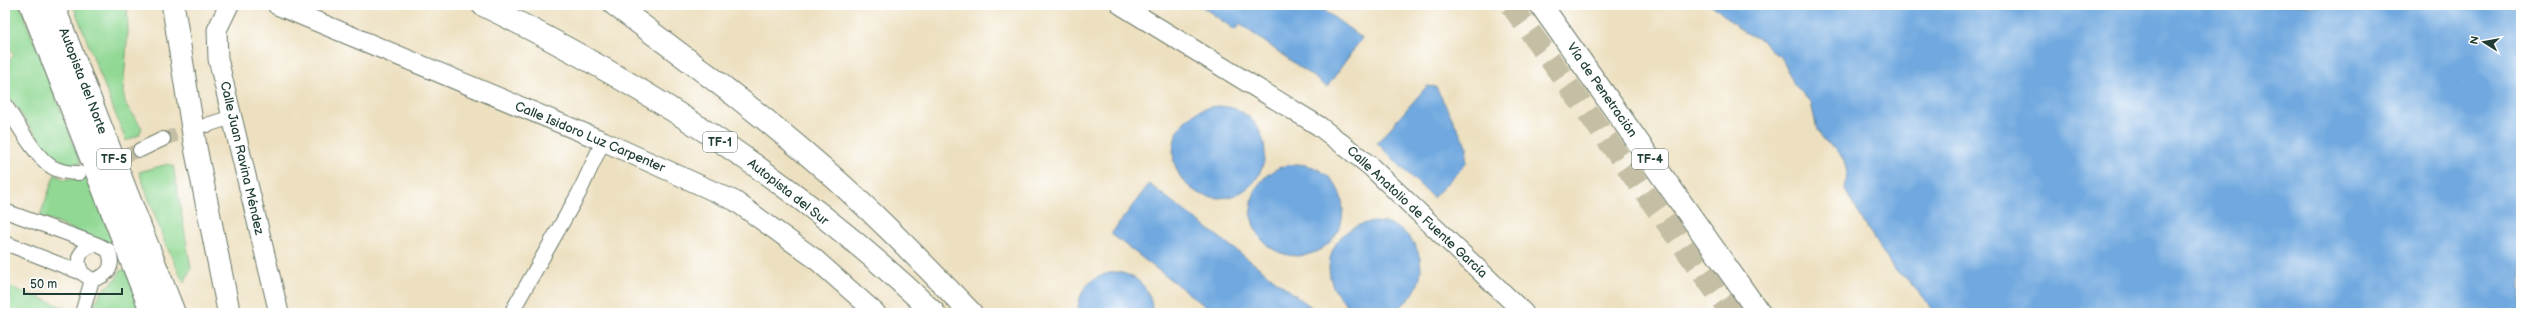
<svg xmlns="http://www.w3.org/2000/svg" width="2526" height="318" viewBox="0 0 2526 318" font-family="'Balsamiq Sans',sans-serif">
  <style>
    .green { fill: #90d893; stroke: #588a64 }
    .water { fill: #70a8df; stroke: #48728a }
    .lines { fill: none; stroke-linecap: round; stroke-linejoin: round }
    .street-tunnel { stroke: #c4bfa4; stroke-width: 14; stroke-dasharray: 14 7; stroke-linecap: butt }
    .highway-tunnel { stroke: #c4bfa4; stroke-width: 22; stroke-dasharray: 22 11; stroke-linecap: butt }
    .street-casing { stroke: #677665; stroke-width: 16 }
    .secondary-casing { stroke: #677665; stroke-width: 21 }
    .highway-casing { stroke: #677665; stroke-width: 24 }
    .street { stroke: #fff; stroke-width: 14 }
    .secondary { stroke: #fff; stroke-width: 19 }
    .highway { stroke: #fff; stroke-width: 22 }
    .labels { text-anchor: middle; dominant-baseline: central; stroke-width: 4; stroke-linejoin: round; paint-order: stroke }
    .shield { fill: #fff; stroke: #627771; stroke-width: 1 }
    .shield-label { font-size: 12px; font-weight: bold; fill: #1f3d34 }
    .street-label { font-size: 13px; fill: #1f3d34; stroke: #fff }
  </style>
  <rect width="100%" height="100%" fill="#fff"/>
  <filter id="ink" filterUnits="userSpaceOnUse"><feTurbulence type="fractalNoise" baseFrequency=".025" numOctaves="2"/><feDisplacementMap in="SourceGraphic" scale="8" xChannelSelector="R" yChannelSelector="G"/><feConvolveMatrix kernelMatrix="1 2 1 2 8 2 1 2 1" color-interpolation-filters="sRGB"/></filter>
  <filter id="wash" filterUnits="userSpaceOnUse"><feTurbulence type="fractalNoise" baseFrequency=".012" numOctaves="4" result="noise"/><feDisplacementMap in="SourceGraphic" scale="16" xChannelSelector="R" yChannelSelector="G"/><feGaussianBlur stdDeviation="0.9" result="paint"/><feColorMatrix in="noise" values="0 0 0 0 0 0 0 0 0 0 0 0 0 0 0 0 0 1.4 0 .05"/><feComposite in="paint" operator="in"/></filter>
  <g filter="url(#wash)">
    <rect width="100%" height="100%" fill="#ede0c0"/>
    <!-- green -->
    <path class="green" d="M5,5H20L81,163L72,164L59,160L48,151L5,92V64L14,55L5,42Z
      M73,5H127L128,31L123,92L126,105L142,128L139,135L126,141Z
      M168,164L173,166L191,268L184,283L165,243L139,172Z
      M55,174L63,179L87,178L113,243L112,246L40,216Z
      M126,269L142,313H100L92,307L103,290L116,279L120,271Z
      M5,285L71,310L69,313H5Z"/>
    <!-- water -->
    <path class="water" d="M1200,5H1317L1362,38L1327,87L1240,24L1235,30Z
      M1712,5H2521V313H1936L1907,279L1894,270L1866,226L1845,190L1847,173L1844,161L1838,151L1825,141L1817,130L1811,103L1794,84L1781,57L1774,53L1763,41L1742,31Z
      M1427,86L1436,87L1467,147L1466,163L1433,198L1377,143Z
      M1173 152a46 46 0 1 1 92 0a46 46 0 1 1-92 0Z
      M1251 210a46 46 0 1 1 92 0a46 46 0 1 1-92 0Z
      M1149,184L1319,313H1214L1111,234Z
      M1329 268a46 46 0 1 1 92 0a46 46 0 1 1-92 0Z
      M1118,272C1139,276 1153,291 1152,313H1078C1077,288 1095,273 1118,272Z"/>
  </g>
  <g filter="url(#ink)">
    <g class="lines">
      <!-- street-tunnel -->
      <path class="street-tunnel" d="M163,139L199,128
        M107,162L140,150"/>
      <!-- highway-tunnel -->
      <path class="highway-tunnel" d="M1511,5L1731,313"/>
      <defs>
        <path id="street" d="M5,105C17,122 35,157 52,167C60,172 70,173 79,173
          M207,125L232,117
          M140,150L163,139
          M5,211L96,244L108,250C115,266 109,276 92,280L82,273L5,243
          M82,273C74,258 81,248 96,244
          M82,313L92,280
          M511,313L579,193L603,141"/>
        <path id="secondary" d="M229,5L217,30L218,59L279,313
          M277,5L603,141L735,201L814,258L876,313
          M1121,5L1319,126L1369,165L1524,313"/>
        <path id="highway" d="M31,5L152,313
          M53,5L174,313
          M173,5L196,150L229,313
          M483,5C647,85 802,186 934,313
          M615,5C680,54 746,102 808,155C866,204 918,258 971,313
          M1541,5L1759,313"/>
      </defs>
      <!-- street casing -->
      <use href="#street" class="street-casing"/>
      <!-- secondary casing -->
      <use href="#secondary" class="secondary-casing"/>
      <!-- highway casing -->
      <use href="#highway" class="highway-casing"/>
      <!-- street -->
      <use href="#street" class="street"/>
      <!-- secondary -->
      <use href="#secondary" class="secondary"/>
      <!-- highway -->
      <use href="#highway" class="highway"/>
    </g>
  </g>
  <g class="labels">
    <!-- shield labels -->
    <g class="shield">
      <rect x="703" y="132" width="34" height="20" rx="3"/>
      <rect x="97" y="149" width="34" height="20" rx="3"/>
      <rect x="1632" y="149" width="36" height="20" rx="3"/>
    </g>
    <g class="shield-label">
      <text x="720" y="142">TF-1</text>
      <text x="114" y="159">TF-5</text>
      <text x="1650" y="159">TF-4</text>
    </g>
    <!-- street labels -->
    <g class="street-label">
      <text transform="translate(83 81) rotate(69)">Autopista del Norte</text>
      <text transform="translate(1602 90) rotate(55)">Vía de Penetración</text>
      <text transform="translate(590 137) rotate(23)">Calle Isidoro Luz Carpenter</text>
      <text transform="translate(242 158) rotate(77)">Calle Juan Ravina Méndez</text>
      <text transform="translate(788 192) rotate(38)">Autopista del Sur</text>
      <text transform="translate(1417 212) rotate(43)">Calle Anatolio de Fuente García</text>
    </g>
  </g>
  <!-- margin -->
  <rect width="2526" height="318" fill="none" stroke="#fff" stroke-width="20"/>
  <!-- north arrow -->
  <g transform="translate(2484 42) rotate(281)" stroke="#ffffff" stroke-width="3" paint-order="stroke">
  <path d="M0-3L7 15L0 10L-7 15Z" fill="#1f3d34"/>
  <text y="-6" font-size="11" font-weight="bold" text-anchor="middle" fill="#1f3d34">N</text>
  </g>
  <!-- scale -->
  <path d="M24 288v6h98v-6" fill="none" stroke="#1f3d34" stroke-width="2"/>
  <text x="30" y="288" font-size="12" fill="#1f3d34" stroke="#ffffff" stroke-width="3" paint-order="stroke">50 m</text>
</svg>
